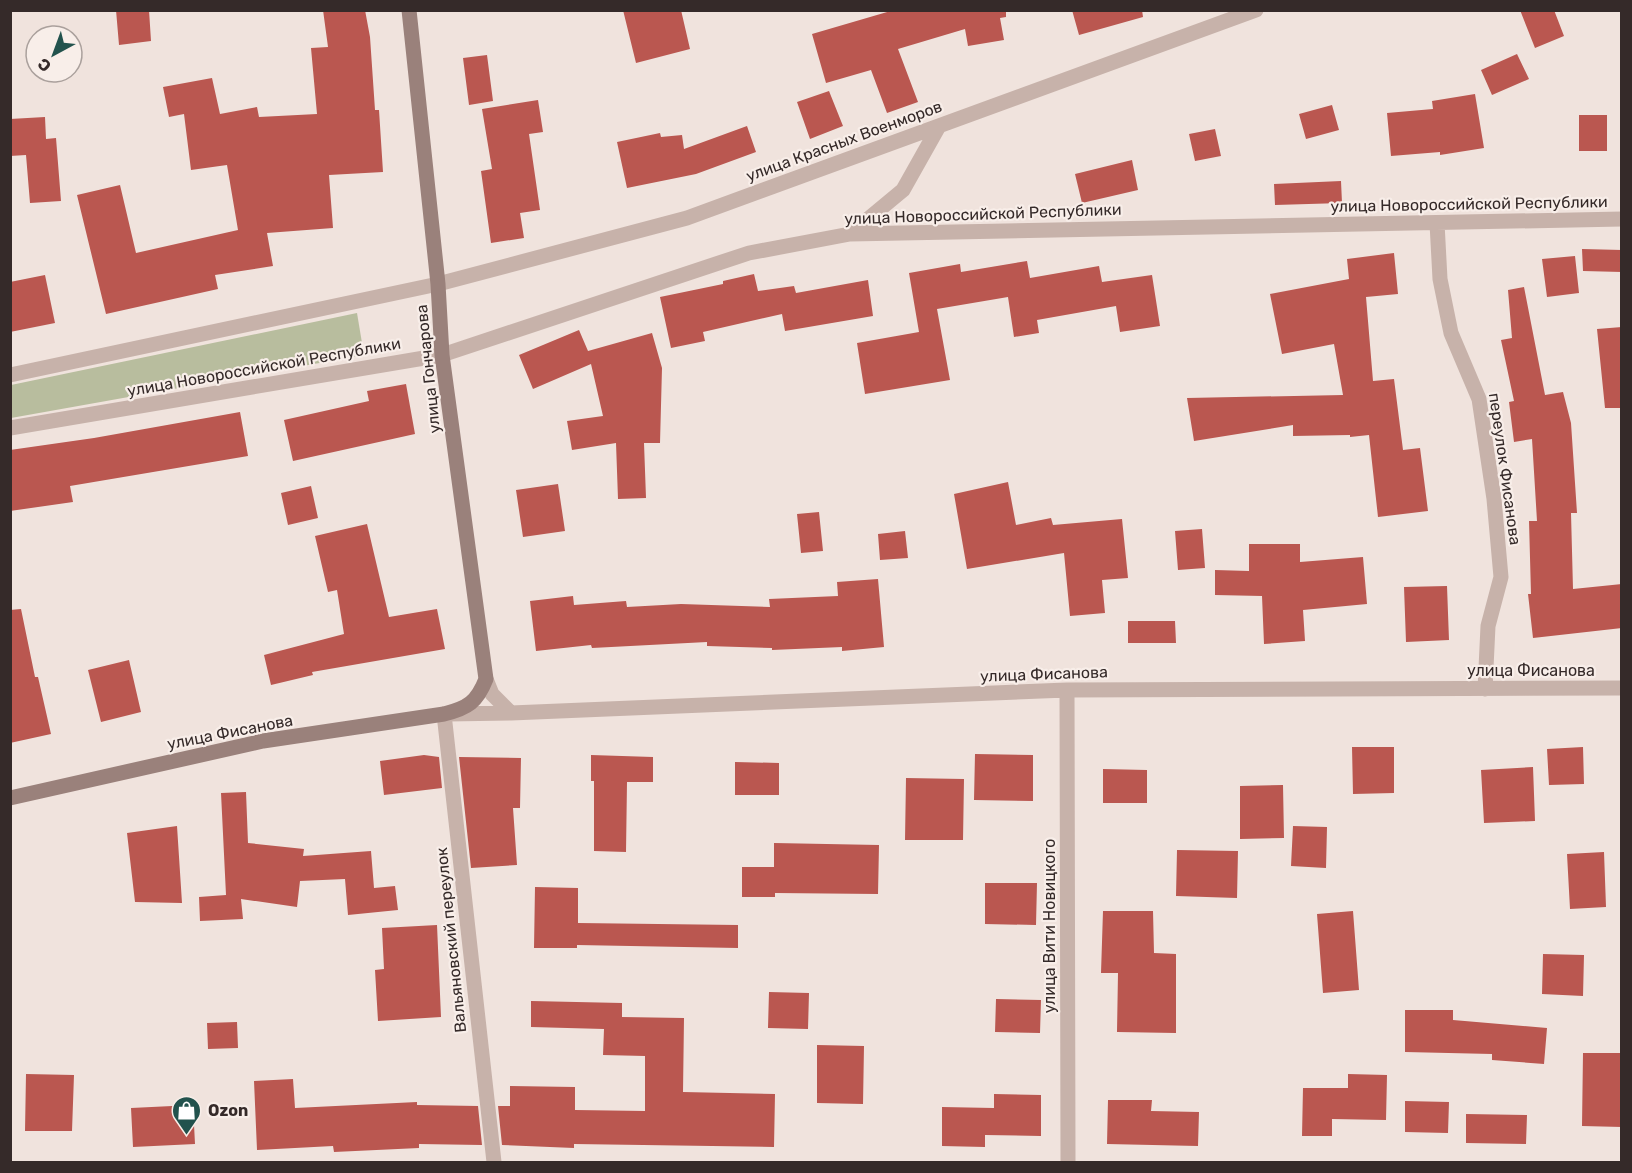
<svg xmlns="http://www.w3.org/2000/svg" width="1632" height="1173" viewBox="0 0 1632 1173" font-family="Rubik,sans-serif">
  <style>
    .green { fill: #b8bd9e }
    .building { fill: #ba5750 }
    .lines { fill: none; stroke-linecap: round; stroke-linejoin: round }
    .lane { stroke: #c7b2aa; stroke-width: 15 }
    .street { stroke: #c7b2aa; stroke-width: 15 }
    .secondary { stroke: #9a817b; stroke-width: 15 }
    .labels { text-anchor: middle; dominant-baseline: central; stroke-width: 4.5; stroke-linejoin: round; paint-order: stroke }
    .street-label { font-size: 16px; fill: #352a29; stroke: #f8eee9 }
    .poi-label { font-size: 16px; font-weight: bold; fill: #352a29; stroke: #f8eee9; text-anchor: start }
  </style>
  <rect width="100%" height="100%" fill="#f0e3dd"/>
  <!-- green -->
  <path class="green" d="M357,313L364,355L11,418V385Z"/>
  <!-- building -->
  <path class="building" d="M116,10H149L151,41L119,45Z
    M323,10H365L370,37L375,110H379L383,172L329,175L333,228L267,233L273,266L215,275L218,289L106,314L77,195L120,185L136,253L238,230L227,165L191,170L184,114L169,117L163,87L212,78L220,114L257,107L259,117L317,114L311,48L328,47Z
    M623,10H681L690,49L636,63Z
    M894,10H1006V17L1000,18L1004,40L968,46L965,29L898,49L918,102L887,113L871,70L826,83L812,34Z
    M1072,10H1142L1143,17L1079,35Z
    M1520,10H1554L1564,36L1535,48Z
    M1517,54L1529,79L1492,95L1481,70Z
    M487,55L493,101L469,105L463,58Z
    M829,91L843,126L810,139L797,102Z
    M1475,94L1484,148L1440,155V152L1391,156L1387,113L1433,109L1432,101Z
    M538,100L543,132L529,134L540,210L520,213L524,238L491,243L481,171L492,169L482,109Z
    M1332,105L1339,130L1306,139L1299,114Z
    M1579,115H1607V151H1579Z
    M45,117L46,139L56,138L61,201L30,203L26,155L10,156V119Z
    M747,126L756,152L696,174L627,188L617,142L660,133L661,137L682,135L684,149Z
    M1215,129L1221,156L1195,161L1189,134Z
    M1132,160L1138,190L1082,203L1075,174Z
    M1341,181L1342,203L1275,205L1274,184Z
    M1582,249L1622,250V272L1583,271Z
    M1394,253L1398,294L1366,297L1373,381L1394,379L1403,450L1420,448L1428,511L1378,517L1369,435L1350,437V435L1293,436V425L1194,441L1187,398L1343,395L1334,344L1282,354L1270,294L1349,279L1347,259Z
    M1575,256L1579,293L1547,297L1542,259Z
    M1027,261L1030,278L1099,266L1102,282L1152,275L1160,326L1120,332L1116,306L1037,320L1039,333L1014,337L1008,297L937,309L950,380L865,394L857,343L919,332L909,273L960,264L961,272Z
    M754,274L758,291L794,286L796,293L868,280L873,316L785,331L782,314L703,332L705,341L671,348L660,297L723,284V281Z
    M45,275L55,323L10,332V282Z
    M1524,287L1545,395L1563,392L1571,423L1577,513H1571L1573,589L1622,584V628L1533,638L1528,594H1531L1529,521H1537L1532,439L1514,442L1509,402L1514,401L1501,340L1512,338L1508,290Z
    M1622,327V408H1605L1597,329Z
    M579,330L588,351L652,333L662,368L660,443H644L646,498L618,499L616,443L572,450L567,421L603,416L591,364L533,389L519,355Z
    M406,384L415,434L293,461L284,420L369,401L367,391Z
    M240,412L248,456L70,486L73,502L10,511V450L94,438Z
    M1008,482L1016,525L1051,518L1053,525L1122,519L1128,578L1102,580L1105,613L1070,616L1064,553L967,569L954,494Z
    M558,484L565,531L523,537L516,490Z
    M311,486L318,518L288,525L281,493Z
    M819,512L823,551L801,553L797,514Z
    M367,524L389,617L437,609L445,649L312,672L313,675L271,685L264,655L344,634L337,590L328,592L315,536Z
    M1202,529L1205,568L1178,570L1175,531Z
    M905,531L908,558L880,560L878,534Z
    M1249,544H1300V562L1363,557L1367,604L1303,610L1305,641L1264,644L1262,596L1215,595V570L1249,571Z
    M878,579L884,647L842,651V647L772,650V648L707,646V642L592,648L591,645L536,651L530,601L573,596L574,605L626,601L627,607L681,604L770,607L769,599L838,596L837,582Z
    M1447,586L1449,640L1406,642L1404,587Z
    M21,609L35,677H38L51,734L10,743V610Z
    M1128,621H1175L1176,643H1128Z
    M129,660L141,712L101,722L88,670Z
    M1352,747H1394V793L1353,794Z
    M1583,747L1584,784L1549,785L1547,749Z
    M975,754L1033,755V801L974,800Z
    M424,755L439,757L442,788L384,795L380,761Z
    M591,755L653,757V782H627L626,852L594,851V781H591Z
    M459,757L521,758L520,808H513L517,865L471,868Z
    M735,762L779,763V795H735Z
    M1533,767L1535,821L1484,823L1481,770Z
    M1103,769L1147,770V803H1103Z
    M906,778L964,779L963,840H905Z
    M1283,785L1284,838L1240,839V786Z
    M246,792L248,843L304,849L303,856L371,851L374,888L395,886L398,910L348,915L345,879L300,881L297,907L241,899L243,919L200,921L199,897L226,895L221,793Z
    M177,826L182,903L135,902L127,833Z
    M1293,826L1327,827L1326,868L1291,866Z
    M774,843L879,845L878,894L775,893V897H742V867H774Z
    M1177,850L1238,851L1237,898L1176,896Z
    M1604,852L1606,907L1570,909L1567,854Z
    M985,883H1037L1036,925L985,924Z
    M535,887L578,888V923L738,925V948L577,945V948H534Z
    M1103,911H1153L1154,953L1176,954V1033L1117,1032L1118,973H1101Z
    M1353,911L1359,990L1323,993L1317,914Z
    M437,925L441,1017L378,1021L375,970L384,969L382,928Z
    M1543,954L1584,955L1583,996L1542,994Z
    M769,992L809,993L808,1029L768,1028Z
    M996,999L1041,1000L1040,1033L995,1032Z
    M531,1001L622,1003V1017L684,1018L683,1092L775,1094L774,1147L574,1144V1148L502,1145L498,1106H510V1086L575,1087V1110L645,1111V1056L603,1055L604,1029L531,1027Z
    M1405,1010H1453V1020L1547,1028L1544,1064L1492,1060V1054L1405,1052Z
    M237,1022L238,1048L208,1049L207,1023Z
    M817,1045L864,1046L863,1104L817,1103Z
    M1583,1053H1622V1127L1582,1126Z
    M26,1074L74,1075L72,1131H25Z
    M1348,1074L1387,1075L1386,1120L1332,1119V1136H1302L1303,1088H1348Z
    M293,1079L295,1108L417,1102V1105L478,1106L482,1145L419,1144V1148L334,1152L333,1146L257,1150L254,1081Z
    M994,1094L1041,1095V1136L985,1135V1147L942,1146V1107L994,1108Z
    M1108,1100H1152L1151,1111L1199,1112L1198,1146L1107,1144Z
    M1405,1101L1449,1102L1448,1133L1405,1132Z
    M193,1105L195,1144L133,1147L131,1108Z
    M1466,1114L1527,1115L1526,1144L1466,1143Z"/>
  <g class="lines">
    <!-- lane -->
    <path class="lane" d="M444,714L494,1162"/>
    <!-- street -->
    <path class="street" d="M1437,223L1440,279L1451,333L1479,399L1494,499L1501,577L1488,626L1485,689
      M850,234L903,190L939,126
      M10,375L438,284L687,218L1256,10
      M10,428L442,355L749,253L850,234L1622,219
      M486,679L492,694L511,713L1067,690L1622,688
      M1067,690L1068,1162
      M448,714L511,713"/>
    <!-- secondary -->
    <path class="secondary" d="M10,798L263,741L444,714C468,708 477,702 486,679L442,355L438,284L409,10"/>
  </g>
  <!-- icons -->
  <defs>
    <symbol id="shop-pin" viewBox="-11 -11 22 30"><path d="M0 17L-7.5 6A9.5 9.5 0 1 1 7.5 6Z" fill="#22524d" stroke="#f8eee9"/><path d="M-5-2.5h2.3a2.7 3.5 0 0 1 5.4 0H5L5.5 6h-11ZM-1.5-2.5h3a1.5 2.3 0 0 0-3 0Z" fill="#fff"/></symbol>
  </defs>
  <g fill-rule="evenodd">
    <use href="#shop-pin" x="170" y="1094" width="33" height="45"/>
  </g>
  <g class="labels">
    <!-- street labels -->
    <g class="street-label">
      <text transform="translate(844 141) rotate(-20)">улица Красных Военморов</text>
      <text transform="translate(1469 204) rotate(-1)">улица Новороссийской Республики</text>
      <text transform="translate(983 214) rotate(-2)">улица Новороссийской Республики</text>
      <text transform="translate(264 367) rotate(-10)">улица Новороссийской Республики</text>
      <text transform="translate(428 369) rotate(-96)">улица Гончарова</text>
      <text transform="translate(1505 469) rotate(82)">переулок Фисанова</text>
      <text x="1531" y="670">улица Фисанова</text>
      <text transform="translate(1044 674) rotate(-2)">улица Фисанова</text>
      <text transform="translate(230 732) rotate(-11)">улица Фисанова</text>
      <text transform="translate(1049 926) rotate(-90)">улица Вити Новицкого</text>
      <text transform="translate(451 940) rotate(-96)">Вальяновский переулок</text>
    </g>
    <!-- poi labels -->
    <g class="poi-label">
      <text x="208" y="1110">Ozon</text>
    </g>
  </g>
  <!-- border -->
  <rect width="1632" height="1173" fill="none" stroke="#352a29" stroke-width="24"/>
  <!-- north arrow -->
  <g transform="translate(54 54) rotate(221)"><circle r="28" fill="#f8eee9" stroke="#aaa09c" stroke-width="1.5"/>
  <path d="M0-4.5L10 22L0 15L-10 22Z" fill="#22524d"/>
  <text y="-9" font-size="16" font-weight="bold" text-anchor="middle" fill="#352a29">С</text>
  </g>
</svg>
